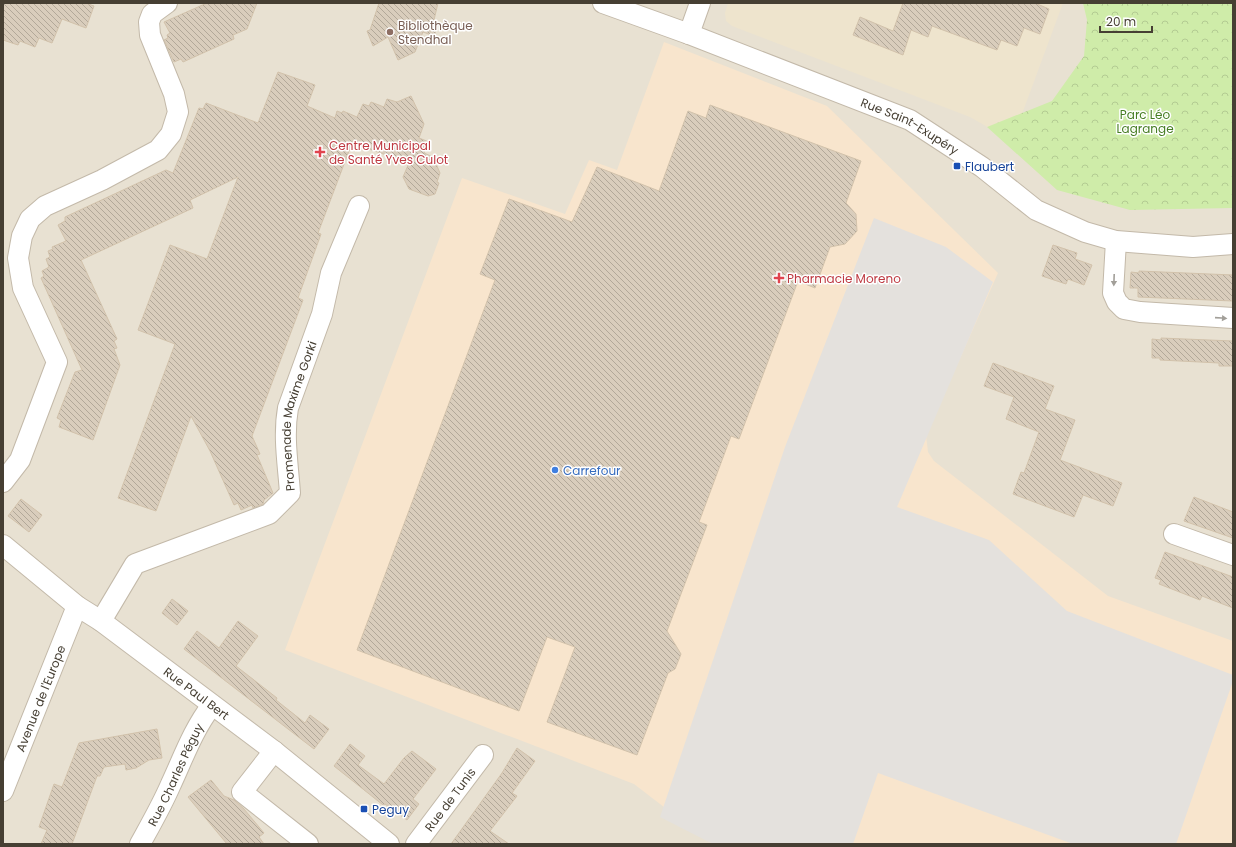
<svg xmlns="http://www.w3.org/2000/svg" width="1236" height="847" viewBox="0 0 1236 847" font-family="Poppins,sans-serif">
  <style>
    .residential { fill: #e8e1d2 }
    .commercial { fill: #f8e5cd }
    .education { fill: #eee4cd }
    .forest { fill: url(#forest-crowns) }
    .parking { fill: #e4e1dd }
    .building { fill: url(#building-back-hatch); stroke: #d2c2ab }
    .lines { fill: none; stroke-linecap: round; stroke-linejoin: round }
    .street-casing { stroke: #c3b9a9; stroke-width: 22 }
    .street { stroke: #fff; stroke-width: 20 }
    .oneway { fill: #a29f99 }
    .education-dot { fill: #8d6e63; stroke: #fff; stroke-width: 1.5 }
    .health-dot { fill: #e0444e; stroke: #fff; stroke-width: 1.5 }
    .transit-dot { fill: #1a4fb4; stroke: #fff; stroke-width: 1.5 }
    .shop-dot { fill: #3f7fe0; stroke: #fff; stroke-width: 1.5 }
    .labels { text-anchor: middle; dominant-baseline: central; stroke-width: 3; stroke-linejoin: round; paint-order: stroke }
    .education-label { font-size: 12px; fill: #785e54; stroke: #fff; text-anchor: start }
    .park-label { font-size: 12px; fill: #467d22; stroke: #fff }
    .street-label { font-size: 12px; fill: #463f33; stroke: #fff }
    .health-label { font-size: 12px; fill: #be3a42; stroke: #fff; text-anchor: start }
    .transit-label { font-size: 12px; fill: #164399; stroke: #fff; text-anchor: start }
    .shop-label { font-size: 12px; fill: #366cbe; stroke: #fff; text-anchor: start }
  </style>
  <defs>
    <pattern id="forest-crowns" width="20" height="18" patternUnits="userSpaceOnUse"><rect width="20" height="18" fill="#cfeca9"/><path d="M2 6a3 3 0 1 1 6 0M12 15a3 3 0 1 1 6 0" fill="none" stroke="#b3cb92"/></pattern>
    <pattern id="building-back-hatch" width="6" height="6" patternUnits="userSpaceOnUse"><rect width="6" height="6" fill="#d9cdbc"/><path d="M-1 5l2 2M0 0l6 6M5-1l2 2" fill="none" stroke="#b2a899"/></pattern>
  </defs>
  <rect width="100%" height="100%" fill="#f4efe4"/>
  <!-- residential -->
  <path class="residential" d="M3,3H1233V844H3Z"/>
  <!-- commercial -->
  <path class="commercial" d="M664,42L827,106L998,273L926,435L928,452L934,461L1108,596L1233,641V844H712L634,784L285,650L462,178L565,214L589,160L617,170Z"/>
  <!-- education -->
  <path class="education" d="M728,3H1063L1012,141L970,117L732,26L726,21L725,13Z"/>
  <!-- forest -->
  <path class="forest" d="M1083,3H1233V208L1130,210L1057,190L987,127L1052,101L1084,56L1087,20Z"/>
  <!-- parking -->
  <path class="parking" d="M874,218L946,247L993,282L897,507L989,540L1067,611L1233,675V681L1176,844H1073L878,773L853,844H713L660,817L785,447Z"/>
  <!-- building -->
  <path class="building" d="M3,3H86L94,6L86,28L62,19L52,43L39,38L35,47L20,41L18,45L3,40Z
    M207,3H257L247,29L233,35L234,39L183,62L181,59L174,62L164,40L168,38L167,35L170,33L164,22Z
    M379,3H438L434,20L439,23L434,36L423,32L415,52L398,60L388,37L373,46L367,31L370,30Z
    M903,3H1035L1049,9L1040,34L1024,28L1017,46L1001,40L997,50L932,26L928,37L911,30L903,55L853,35L860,17L893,31Z
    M278,72L315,85L307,106L335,118L337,111L342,113L343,111L357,117L363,104L369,106L371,102L384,107L387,99L397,102L411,96L424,124L419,138L429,142L424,153L433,157L440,173L437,182L439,183L435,194L428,196L409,189L403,177L409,163L352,143L318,233L321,234L298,298L303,300L252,436L260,454L257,455L273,493L264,500L263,504L253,508L252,505L241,510L238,503L234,505L210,451L191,416L156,511L118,498L175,344L138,330L170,245L207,259L238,177L190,200L193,208L81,260L117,339L114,341L117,348L114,349L120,365L93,440L59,427L61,420L57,418L75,372L82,370L41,278L44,276L42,271L49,267L46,259L50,257L48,251L53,249L52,247L66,241L58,225L65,221V217L166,170L173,173L199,108L203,109L206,103L258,123Z
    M710,105L861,161L846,203L856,214L857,231L845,244L830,247L815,288L798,281L739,439L731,436L699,522L707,525L667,631L681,654L675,669L668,673L637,755L547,722L575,647L547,637L519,711L357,650L495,280L480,274L509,199L572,222L597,167L659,191L688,111L706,118Z
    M1053,245L1077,253L1075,259L1092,265L1084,285L1068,279L1066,284L1042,276Z
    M1139,271L1233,275V301L1138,297V288H1130L1131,272L1139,273Z
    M1161,338L1233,341V366H1219V363L1160,360V358H1152V339L1161,340Z
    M993,363L1054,386L1045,409L1075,420L1060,460L1122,483L1113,506L1083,495L1074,517L1013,494L1021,472L1024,473L1039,432L1006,419L1014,397L984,386Z
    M1194,497L1233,512V538L1184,521Z
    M21,499L42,515L29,532L8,516Z
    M1165,552L1233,577V608L1202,596L1200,600L1159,584L1161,580L1155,578Z
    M172,599L188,611L177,625L162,613Z
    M238,621L258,636L236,666L277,698L276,700L305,723L310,715L329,729L314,749L184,649L197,631L219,648Z
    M157,729L162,758L149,760L136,768L126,770L125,764L104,767L100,776H97L72,844H41L47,830L39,827L54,784L62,787L79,743Z
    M350,744L365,756L358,765L384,784L404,758L412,751L436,769L413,799L419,804L407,820L385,804L383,805L334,766Z
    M517,748L535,761L512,793L517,796L490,831L509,844H451L502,773Z
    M211,780L224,796L234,800L244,809L264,833L259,837L264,844H227L188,797Z"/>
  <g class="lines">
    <defs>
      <g id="street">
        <path id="s1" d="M603,3L689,34L910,120L982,167L1036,210L1085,232L1116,241L1193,247L1233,244"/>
        <path d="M689,34L700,3"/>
        <path d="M1116,241L1113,293L1117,302L1124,309L1140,312L1233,318"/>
        <path d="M3,482L20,460L57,362L23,288L18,258L22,236L30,219L45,206L102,180L158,150L171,134L178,112L174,94L150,35L149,22L152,14L167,3"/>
        <path d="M1174,534L1233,555"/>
        <path id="s2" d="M3,545L77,606L101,621L274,751L389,844"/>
        <path id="s3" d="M101,621L135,564L269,514L290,493C288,464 283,436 288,408L322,314L331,273L359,206"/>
        <path d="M274,751L242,792L308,844"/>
        <path id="s4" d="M3,791L77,606"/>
        <path id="s5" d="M140,844C151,824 162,805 171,784C184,756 193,730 212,705"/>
        <path id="s6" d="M416,844L483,755"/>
      </g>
    </defs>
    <!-- street casing -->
    <use href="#street" class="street-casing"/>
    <!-- street -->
    <use href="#street" class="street"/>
  </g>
  <!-- one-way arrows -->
  <defs><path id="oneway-solid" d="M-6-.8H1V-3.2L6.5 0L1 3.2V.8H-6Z"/></defs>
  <g class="oneway">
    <use href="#oneway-solid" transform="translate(1114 280) rotate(92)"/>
    <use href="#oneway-solid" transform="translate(1221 318) rotate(4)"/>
  </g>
  <!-- markers -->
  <circle class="education-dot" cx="390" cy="32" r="4"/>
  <g class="health-dot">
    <path d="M318 146h4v4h4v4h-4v4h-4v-4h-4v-4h4z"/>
    <path d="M777 272h4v4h4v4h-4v4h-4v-4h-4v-4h4z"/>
  </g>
  <g class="transit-dot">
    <rect x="953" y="162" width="8" height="8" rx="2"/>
    <rect x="360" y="805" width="8" height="8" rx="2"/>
  </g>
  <circle class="shop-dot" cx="555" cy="470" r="4"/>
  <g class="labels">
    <!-- education labels -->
    <g class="education-label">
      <text x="398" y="25">Bibliothèque<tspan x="398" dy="14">Stendhal</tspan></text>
    </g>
    <!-- park labels -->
    <g class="park-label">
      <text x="1145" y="114">Parc Léo<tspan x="1145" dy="14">Lagrange</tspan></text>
    </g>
    <!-- street labels -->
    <g class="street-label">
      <text stroke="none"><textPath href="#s1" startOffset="331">Rue Saint-Exupéry</textPath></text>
      <text stroke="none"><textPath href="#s3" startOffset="318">Promenade Maxime Gorki</textPath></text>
      <text stroke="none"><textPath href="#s2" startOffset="244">Rue Paul Bert</textPath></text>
      <text stroke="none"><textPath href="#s4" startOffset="100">Avenue de l'Europe</textPath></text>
      <text stroke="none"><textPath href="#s5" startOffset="78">Rue Charles Péguy</textPath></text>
      <text stroke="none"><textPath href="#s6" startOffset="56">Rue de Tunis</textPath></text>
    </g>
    <!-- health labels -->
    <g class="health-label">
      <text x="329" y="145">Centre Municipal<tspan x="329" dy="14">de Santé Yves Culot</tspan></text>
      <text x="787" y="278">Pharmacie Moreno</text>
    </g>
    <!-- transit labels -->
    <g class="transit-label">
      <text x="965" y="166">Flaubert</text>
      <text x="372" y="809">Peguy</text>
    </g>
    <!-- shop labels -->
    <g class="shop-label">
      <text x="563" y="470">Carrefour</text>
    </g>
  </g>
  <!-- border -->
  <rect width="1236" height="847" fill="none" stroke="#463f33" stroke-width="8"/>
  <!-- scale -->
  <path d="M1100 26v6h52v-6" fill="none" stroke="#463f33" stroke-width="2"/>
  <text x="1106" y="26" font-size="12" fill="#463f33" stroke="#ffffff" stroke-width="3" paint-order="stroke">20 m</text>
</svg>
